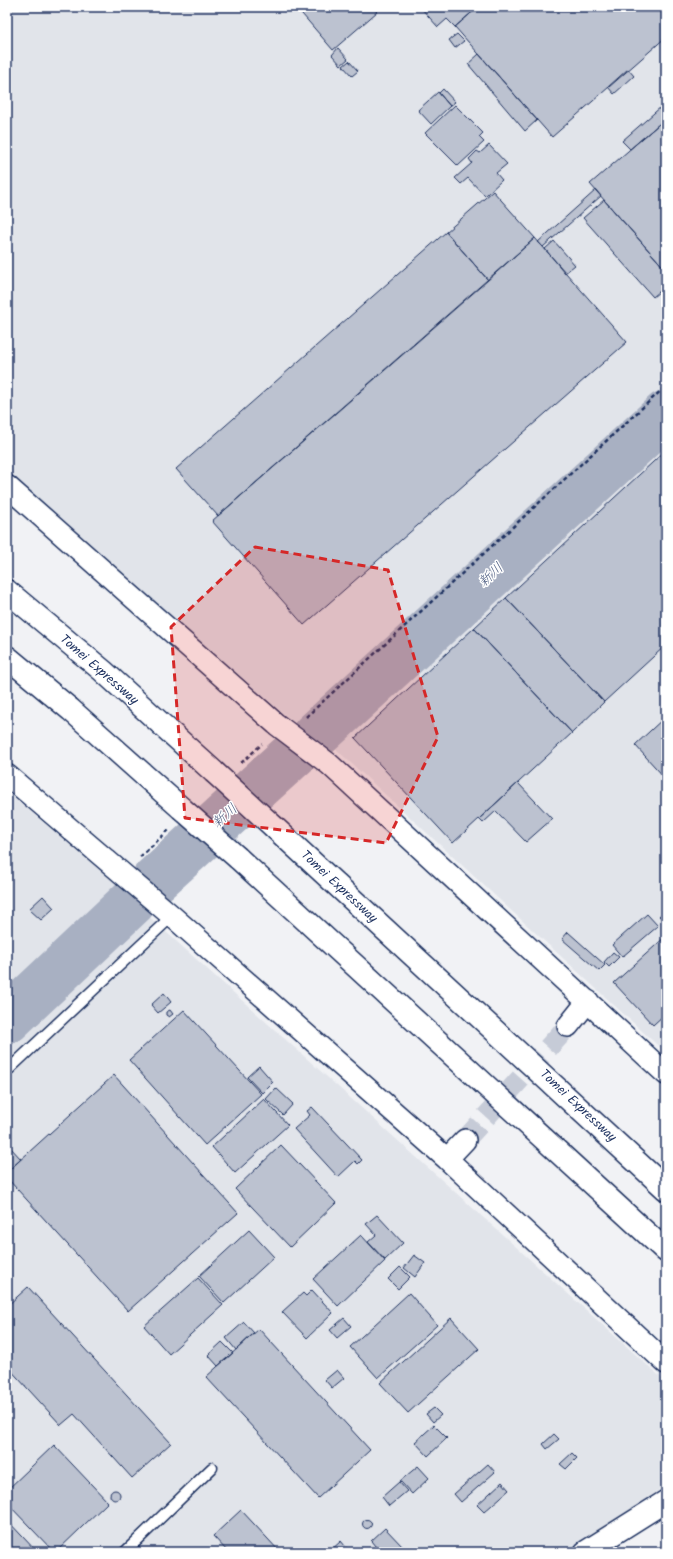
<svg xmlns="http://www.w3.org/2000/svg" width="673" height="1559" viewBox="0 0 673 1559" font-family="Kalam,'Klee One',sans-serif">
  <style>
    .built { fill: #e1e4ea }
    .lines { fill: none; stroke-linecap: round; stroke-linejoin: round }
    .river { stroke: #a8b0c2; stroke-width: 48 }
    .building { fill: #bcc2d0; stroke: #1b2f5e }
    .street-tunnel { stroke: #c6cbd7; stroke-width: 21; stroke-dasharray: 21 10; stroke-linecap: butt }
    .lane-casing { stroke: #1b2f5e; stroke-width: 13 }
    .street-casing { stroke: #1b2f5e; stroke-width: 24 }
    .highway-casing { stroke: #1b2f5e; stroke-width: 25 }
    .path { stroke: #1b2f5e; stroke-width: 2.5; stroke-dasharray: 4 3; stroke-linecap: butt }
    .lane { stroke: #fff; stroke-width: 10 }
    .street { stroke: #fff; stroke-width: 21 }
    .highway { stroke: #fff; stroke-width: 22 }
    .highway-bridge-casing { stroke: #1b2f5e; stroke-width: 25; stroke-linecap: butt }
    .highway-bridge { stroke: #fff; stroke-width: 22 }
    .marked { fill: #d62828; fill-opacity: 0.2; stroke: #d62828; stroke-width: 3; stroke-dasharray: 8 5; stroke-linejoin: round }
    .labels { text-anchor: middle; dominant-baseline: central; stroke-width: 3; stroke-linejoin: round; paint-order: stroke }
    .street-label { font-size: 13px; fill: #1b2f5e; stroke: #fff }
    .water-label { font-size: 14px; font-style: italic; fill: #4c5c81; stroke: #fff }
  </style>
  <rect width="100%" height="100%" fill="#f1f2f5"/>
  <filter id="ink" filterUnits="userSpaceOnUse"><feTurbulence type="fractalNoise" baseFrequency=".025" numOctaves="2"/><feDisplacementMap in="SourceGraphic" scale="8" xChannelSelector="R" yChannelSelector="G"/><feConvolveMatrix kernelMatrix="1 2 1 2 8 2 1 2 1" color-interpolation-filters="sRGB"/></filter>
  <g filter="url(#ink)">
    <!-- built -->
    <path class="built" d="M7,7H666V1053L338,751L291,720L7,473Z
      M7,792L110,878L146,914L666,1382V1485L571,1552H7Z"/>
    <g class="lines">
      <!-- river -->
      <path class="river" d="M315,736L666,414
        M155,880L296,752
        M7,1020L133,901"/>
    </g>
    <!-- building -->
    <path class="building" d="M296,7H372L377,12L333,50Z
      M420,7H478L455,27L447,19L438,27Z
      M478,7H666V37L552,137L455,27Z
      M457,34L464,41L455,48L449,40Z
      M338,48L348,59L341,65L332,55Z
      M479,54L537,120L525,131L468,64Z
      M349,61L358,71L352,76L343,66Z
      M628,69L634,76L614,94L608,87Z
      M443,89L455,102L450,106L439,93Z
      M438,92L450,106L431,124L418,110Z
      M455,105L483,133L479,137L484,142L458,166L425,133Z
      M662,106L666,110V118L630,149L622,141Z
      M666,118V270L590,184Z
      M489,145L507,164L496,173L502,180L485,196L468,178L461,184L455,178L472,163L469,159L477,151L480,153Z
      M596,190L601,196L543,247L538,242Z
      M493,191L535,238L488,280L446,232Z
      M604,200L666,270V286L653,297L583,218Z
      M446,232L488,280L218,516L176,469Z
      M535,238L627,342L304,625L212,521Z
      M554,241L575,265L565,273L545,249Z
      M666,450V645L604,702L506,598Z
      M506,598L604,702L572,733L474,628Z
      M474,628L572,733L453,843L355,738Z
      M666,716V779L635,745Z
      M518,783L552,819L526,842L496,811L483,823L479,819Z
      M43,896L54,908L41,920L29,909Z
      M666,909V919L664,921L659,916Z
      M647,914L658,926L622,957L612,945Z
      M568,932L605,965L599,971L562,939Z
      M666,936V1013L653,1025L614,983Z
      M613,952L619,957L609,967L604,962Z
      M164,993L171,1002L158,1013L151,1005Z
      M170,1010L173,1014L169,1017L166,1015V1012Z
      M184,1010L261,1094L205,1145L129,1060Z
      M259,1066L273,1082L262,1093L247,1077Z
      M114,1075L238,1213L128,1311L7,1178V1172Z
      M276,1088L293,1104L283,1115L266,1099Z
      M264,1099L288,1125L235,1173L212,1147Z
      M312,1107L362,1160L358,1164L355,1161L338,1177L294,1129L310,1115L307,1111Z
      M281,1145L336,1203L290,1247L235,1189Z
      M10,1147L21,1159L7,1172V1150Z
      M377,1215L403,1243L385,1260L368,1242L376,1235L366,1224Z
      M249,1230L274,1257L224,1303L199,1276Z
      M361,1235L385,1261L338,1306L313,1279Z
      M414,1255L425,1263L415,1277L404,1268Z
      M400,1267L410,1277L398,1289L388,1279Z
      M198,1278L223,1305L169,1354L144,1326Z
      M28,1287L171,1443L132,1478L74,1414L61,1425L7,1366V1306Z
      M312,1290L333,1313L307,1338L282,1312L303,1293L306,1296Z
      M409,1293L437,1325L378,1378L350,1347Z
      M344,1318L351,1326L337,1338L330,1330Z
      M451,1318L479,1349L408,1413L380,1383Z
      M244,1322L254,1333L236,1350L226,1338Z
      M259,1329L370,1450L318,1498L206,1377Z
      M222,1342L233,1353L218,1366L208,1355Z
      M337,1370L344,1378L332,1388L325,1380Z
      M434,1408L441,1415L433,1422L426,1414Z
      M434,1425L447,1438L428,1456L415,1442Z
      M554,1434L559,1439L547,1449L543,1444Z
      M54,1445L108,1502L56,1552H54L7,1503V1490Z
      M572,1453L577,1458L566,1469L560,1464Z
      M488,1464L495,1472L461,1502L454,1494Z
      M418,1466L429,1478L412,1494L400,1481Z
      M399,1482L407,1491L389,1506L382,1497Z
      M502,1482L509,1490L484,1512L477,1505Z
      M110 1495a5 5 0 1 1 10 0a5 5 0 1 1-10 0Z
      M241,1510L280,1552H228L213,1536Z
      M362.5 1524a4.5 4.5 0 1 1 9 0a4.5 4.5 0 1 1-9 0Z
      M7,1520L37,1552H7Z
      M385,1528L403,1547L397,1552H380L371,1541Z
      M341,1541L350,1552H331L330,1551Z"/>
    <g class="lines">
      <!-- street-tunnel -->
      <path class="street-tunnel" d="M465,1140L568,1026"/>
      <defs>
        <path id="lane" d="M7,1071L172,916
          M125,1552L212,1468"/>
        <path id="street" d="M7,486L276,724L329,764L666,1074
          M7,775L172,916L447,1159L666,1363
          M568,1026L588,1001
          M447,1159L465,1140
          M585,1552L666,1501"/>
        <path id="highway" d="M7,591L103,671L214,772
          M7,657L71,710L181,808
          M274,827L666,1189
          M238,858L666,1251"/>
      </defs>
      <!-- lane casing -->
      <use href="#lane" class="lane-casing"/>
      <!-- street casing -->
      <use href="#street" class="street-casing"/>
      <!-- highway casing -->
      <use href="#highway" class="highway-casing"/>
      <!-- path -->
      <path class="path" d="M306,717L666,386
        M241,763L262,744
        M140,857L170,829"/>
      <!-- lane -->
      <use href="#lane" class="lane"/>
      <!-- street -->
      <use href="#street" class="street"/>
      <!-- highway -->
      <use href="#highway" class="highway"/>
      <defs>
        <path id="highway-bridge" d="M214,772L274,827
          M181,808L238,858"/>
      </defs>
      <!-- highway-bridge casing -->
      <use href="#highway-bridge" class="highway-bridge-casing"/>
      <!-- highway-bridge -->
      <use href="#highway-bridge" class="highway-bridge"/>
    </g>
  </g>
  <!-- marked area -->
  <path class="marked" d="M255,547L388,570L438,737L386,843L185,818L171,627Z"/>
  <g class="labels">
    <!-- street labels -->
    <g class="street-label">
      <text transform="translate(99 670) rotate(41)">Tomei Expressway</text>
      <text transform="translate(339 887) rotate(43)">Tomei Expressway</text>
      <text transform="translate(578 1106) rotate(43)">Tomei Expressway</text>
    </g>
    <!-- water labels -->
    <g class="water-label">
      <text transform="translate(491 575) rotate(-43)">新川</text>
      <text transform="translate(225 816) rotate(-42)">新川</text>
    </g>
  </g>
  <!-- margin -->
  <rect width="673" height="1559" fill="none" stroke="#fff" stroke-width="24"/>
  <rect x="12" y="12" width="649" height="1535" fill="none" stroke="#1b2f5e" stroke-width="1.5" filter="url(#ink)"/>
</svg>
